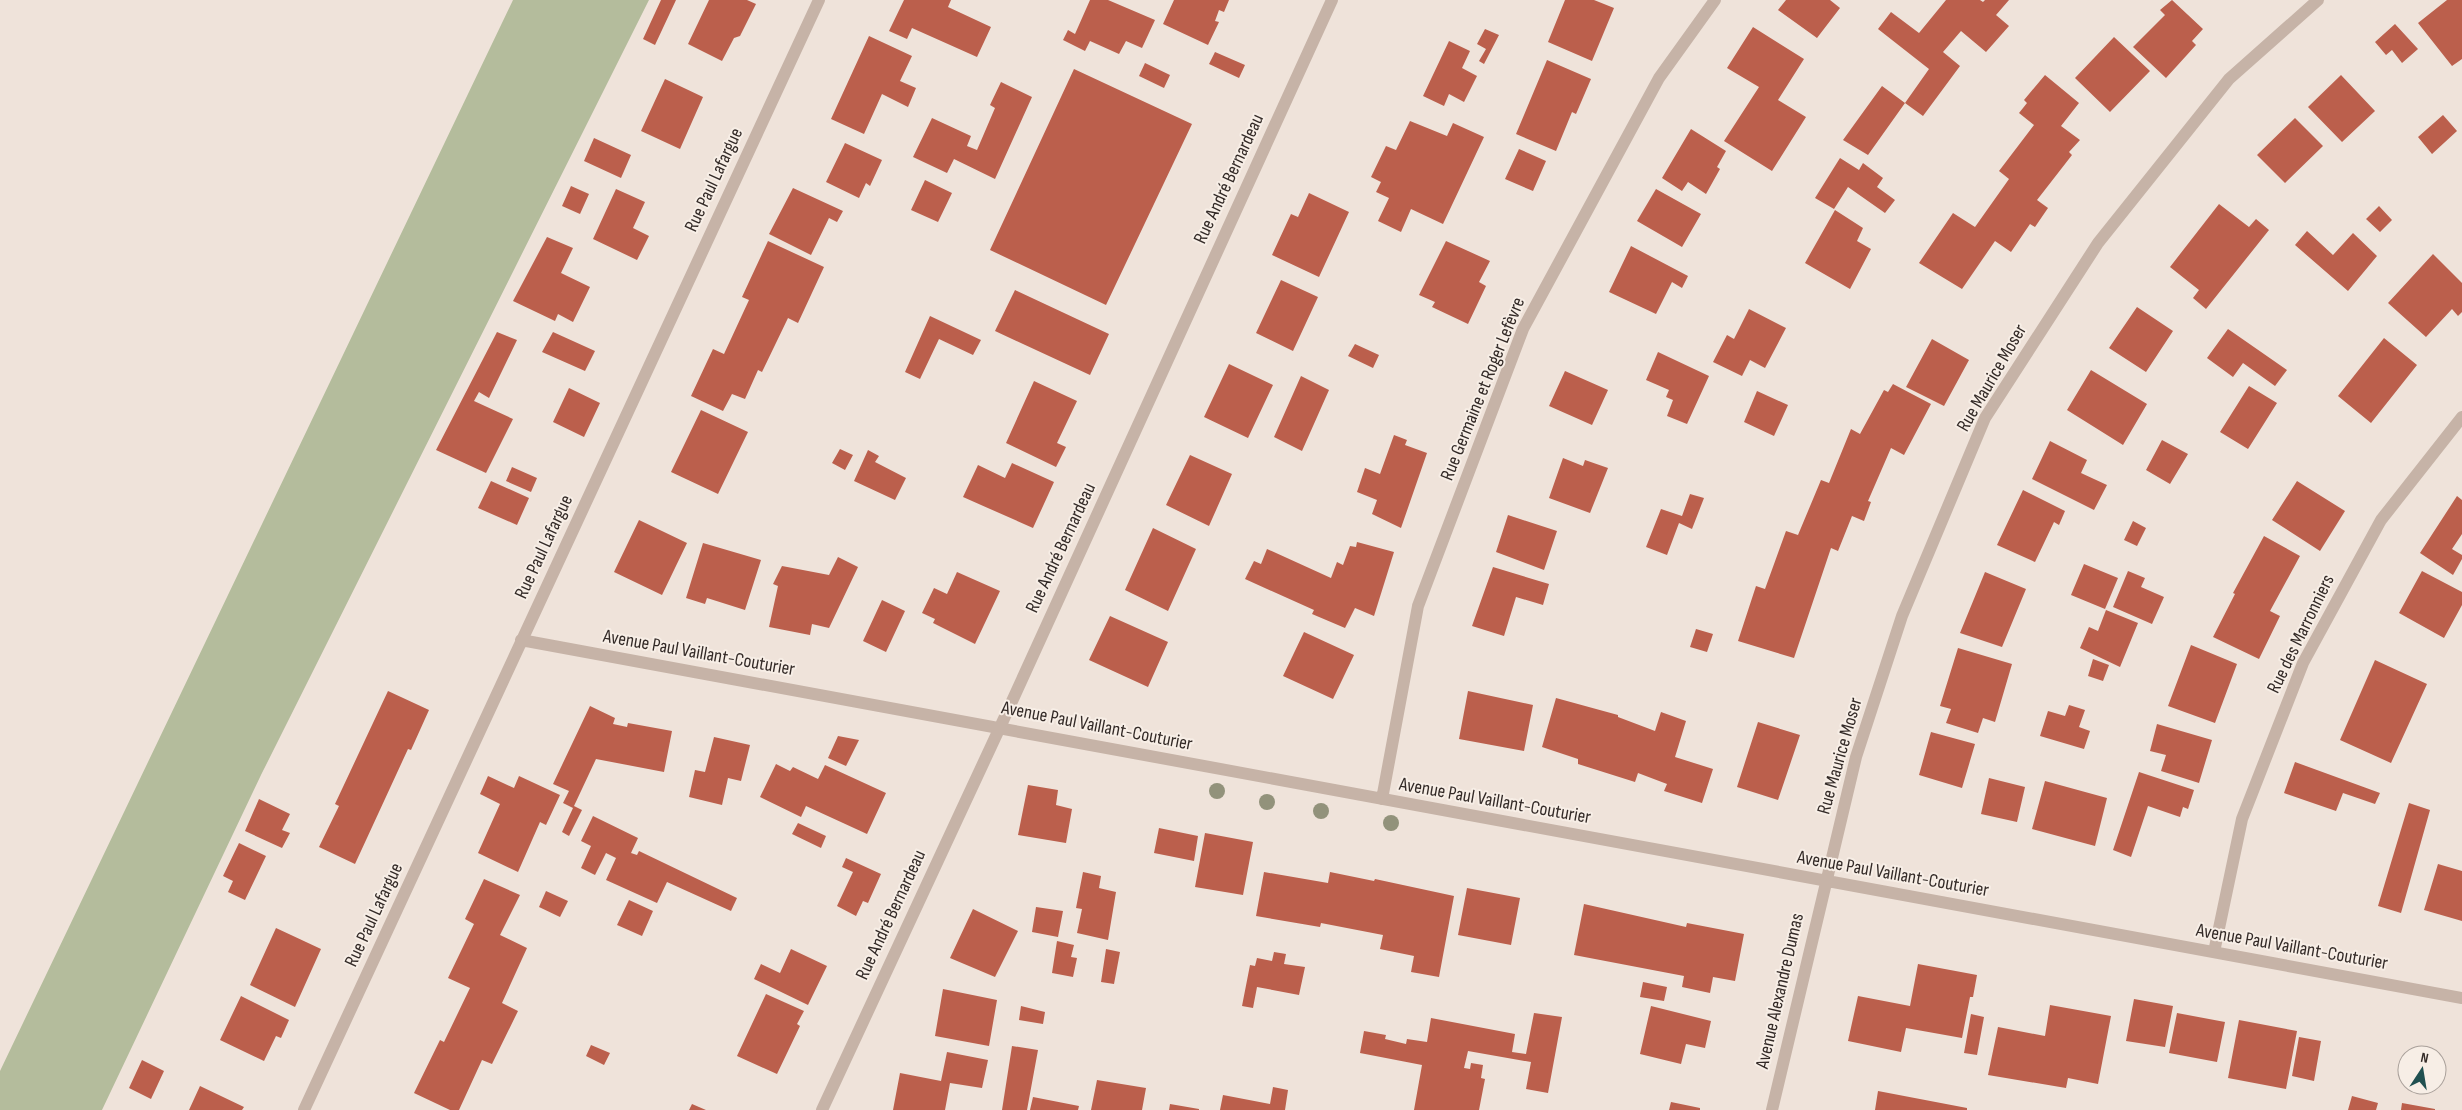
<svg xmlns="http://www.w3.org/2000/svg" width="2462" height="1110" viewBox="0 0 2462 1110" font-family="'Sofia Sans Condensed',sans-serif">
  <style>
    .green { fill: #b4bc9c }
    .building { fill: #bb5f4c }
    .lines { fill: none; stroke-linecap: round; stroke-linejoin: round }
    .minor { stroke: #c6b3a7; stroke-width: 12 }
    .tree { fill: #92927b }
    .labels { text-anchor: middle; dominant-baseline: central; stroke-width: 4; stroke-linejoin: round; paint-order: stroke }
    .street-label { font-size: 19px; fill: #332a27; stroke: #f7eee6 }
  </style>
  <rect width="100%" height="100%" fill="#efe3da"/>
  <!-- green -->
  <path class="green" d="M513,0H649L261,775L102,1110H0V1071Z"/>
  <!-- building -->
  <path class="building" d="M661,0H676L655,45L643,39Z
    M709,0H747L756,4L740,36L734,38L722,61L688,44Z
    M904,0H951L948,7L991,27L977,57L912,28L907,39L889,31Z
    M1090,0H1108L1155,20L1142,48L1126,41L1119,54L1090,41L1085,51L1063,40L1068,30L1075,34Z
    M1174,0H1229L1224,12L1219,10L1215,21L1219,22L1208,45L1163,24Z
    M1565,0H1594L1614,8L1592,61L1548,42Z
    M1786,0H1830L1840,8L1817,38L1778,10Z
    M1946,0H1980L1983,2L1985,0H2009L1996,15L2009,26L1986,52L1961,31L1943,52L1960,66L1923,116L1905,103L1868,155L1843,140L1882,86L1905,103L1929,69L1878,29L1891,12L1919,33Z
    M2172,0L2203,29L2192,41L2196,45L2166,78L2133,47L2165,15L2160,10Z
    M2447,0H2462V59L2452,66L2418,23Z
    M2395,24L2418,49L2402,63L2392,50L2386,55L2375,42Z
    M1753,27L1804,59L1778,100L1806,117L1772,171L1724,141L1759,87L1727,68Z
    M1485,29L1499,35L1484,64L1479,61L1486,49L1477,44Z
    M869,36L912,56L900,81L916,88L908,107L882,94L864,134L831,119Z
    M2114,37L2150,71L2110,112L2075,78Z
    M1449,41L1470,51L1462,68L1477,76L1464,102L1449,94L1444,106L1423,96Z
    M1215,52L1245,65L1239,78L1209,64Z
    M1547,60L1591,79L1576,114L1572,112L1556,151L1516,134Z
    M1145,63L1170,75L1164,88L1139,76Z
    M1074,69L1192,124L1106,305L990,250Z
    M2045,75L2079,103L2061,126L2080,140L2069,152L2072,155L2037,200L2048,208L2035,227L2030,224L2011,252L1995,241L1962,289L1919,263L1953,213L1975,227L2009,179L1999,171L2034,125L2019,113L2027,103L2024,100Z
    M2341,75L2375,111L2342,142L2308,107Z
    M665,79L703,97L680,149L641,131Z
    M1001,82L1032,97L995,179L954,159L947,173L913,157L932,118L971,136L967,146L977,150L995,108L990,105Z
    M2443,115L2457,131L2432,154L2418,137Z
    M2295,118L2323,146L2285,183L2257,155Z
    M1410,121L1447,136L1453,123L1484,137L1443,224L1411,209L1401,232L1378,221L1389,198L1376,192L1381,182L1371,177L1386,146L1396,150Z
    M1691,129L1726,151L1717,167L1720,169L1706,194L1688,182L1682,191L1662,178Z
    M594,138L631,155L621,178L584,161Z
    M845,143L882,160L870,186L866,183L859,198L826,182Z
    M1519,149L1546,161L1533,191L1505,179Z
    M1840,158L1859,170L1863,163L1883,178L1877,187L1895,200L1885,213L1848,187L1834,209L1815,198Z
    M925,180L952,193L938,222L911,210Z
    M571,186L589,194L580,214L562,206Z
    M793,188L843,211L837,222L829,218L811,255L769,234Z
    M616,189L645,202L633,228L649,236L637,260L593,239Z
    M1656,189L1701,214L1682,247L1637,221Z
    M1309,193L1349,212L1319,277L1272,255L1291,214L1298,217Z
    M2219,204L2249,227L2256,219L2269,230L2206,309L2193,298L2199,290L2170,267Z
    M2379,206L2392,220L2380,232L2366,219Z
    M1835,210L1863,228L1857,241L1871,249L1850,289L1805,263Z
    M2307,231L2333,255L2353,233L2377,256L2348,291L2295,245Z
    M547,237L573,248L561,273L590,287L573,322L558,314L555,321L513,301Z
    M768,241L824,267L798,323L788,318L762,372L758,370L745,399L732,394L723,411L691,396L713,349L724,354L749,300L742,297Z
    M1446,241L1490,261L1479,282L1486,286L1468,324L1432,307L1435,302L1419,295Z
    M1631,246L1688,276L1682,288L1672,282L1656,314L1609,292Z
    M2433,254L2462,283V312L2458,316L2452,309L2426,337L2388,303Z
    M1281,280L1318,297L1293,351L1256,333Z
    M1015,290L1109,334L1090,375L995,331Z
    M2137,307L2173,331L2146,372L2109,348Z
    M1749,309L1786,328L1765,368L1750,360L1742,376L1713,362L1727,335L1734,339Z
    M930,316L981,340L973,355L939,339L920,379L905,372Z
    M2228,329L2287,370L2275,386L2243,363L2233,377L2207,358Z
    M497,332L517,340L489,398L479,392L474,401L513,419L486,473L436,450Z
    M553,332L595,351L585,371L542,352Z
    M2384,338L2417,365L2371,423L2338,396Z
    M1932,339L1969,360L1944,406L1906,387Z
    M1355,344L1379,355L1373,368L1348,356Z
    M1658,352L1709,376L1687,424L1667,416L1673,400L1666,397L1669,390L1646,380Z
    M1229,364L1273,385L1248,438L1204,417Z
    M2091,370L2147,404L2123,445L2067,410Z
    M1565,371L1608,390L1592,425L1549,406Z
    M1301,376L1329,390L1302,451L1274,437Z
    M1034,381L1077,401L1057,443L1066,447L1056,467L1006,443Z
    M1893,384L1931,404L1904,455L1891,448L1868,501L1871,502L1864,521L1852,516L1838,551L1831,548L1794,658L1738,641L1756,586L1765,589L1786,531L1798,535L1821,480L1829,483L1851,429L1860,434L1884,390L1888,392Z
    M2249,386L2277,403L2248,449L2220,432Z
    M569,388L600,403L584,437L553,422Z
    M1757,391L1788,405L1774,436L1744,422Z
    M701,410L748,432L718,494L671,472Z
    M1394,435L1407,440L1405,445L1427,453L1401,528L1372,514L1377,500L1357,492L1365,468L1380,474Z
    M2162,440L2188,454L2170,484L2146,470Z
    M2050,441L2087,460L2081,473L2107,485L2094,510L2032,479Z
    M840,449L853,455L845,470L832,463Z
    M868,450L879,456L875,462L906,478L895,500L854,481Z
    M1190,455L1232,474L1209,526L1166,505Z
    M1563,458L1583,466L1585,460L1608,468L1590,513L1549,498Z
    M1012,463L1054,482L1033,528L963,497L978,465L1005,478Z
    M512,467L537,478L531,492L506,481Z
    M491,481L529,498L517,525L478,508Z
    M2297,481L2345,511L2320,551L2272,520Z
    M2023,490L2065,511L2059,525L2054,522L2035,562L1997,545Z
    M1690,494L1704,498L1692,529L1679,523L1667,555L1646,547L1661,509L1682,516Z
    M2457,496L2462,500V534L2452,549L2462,555V559L2453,575L2420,553Z
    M1508,515L1557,531L1544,570L1496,552Z
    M639,520L687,543L662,595L614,572Z
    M2133,521L2146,528L2137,546L2124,540Z
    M1153,528L1196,549L1168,611L1125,590Z
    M2264,536L2300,556L2270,611L2280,616L2259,659L2213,637L2235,594L2233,593Z
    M1357,542L1394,552L1374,616L1355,608L1345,628L1312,614L1314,610L1245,579L1254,561L1261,564L1267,549L1331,578L1337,562L1343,565L1350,546L1356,547Z
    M703,543L761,560L745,610L707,598L705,604L686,598Z
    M838,557L858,567L829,628L812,624L810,635L769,627L778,586L773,584L782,566L829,575Z
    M2084,564L2118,578L2105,609L2071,595Z
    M1493,567L1549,584L1543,605L1516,597L1504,636L1472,626Z
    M2128,571L2145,578L2141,587L2164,597L2152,624L2113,607Z
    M2422,571L2462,592V605L2444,638L2399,613Z
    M957,572L1000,591L975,644L933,623L935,619L922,613L934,588L947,594Z
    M1985,572L2026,589L2002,647L1960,633Z
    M882,600L905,611L886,652L863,641Z
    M2106,610L2138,623L2120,667L2080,648L2089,627L2098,631Z
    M1110,616L1168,642L1148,687L1089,660Z
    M1696,629L1713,634L1707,652L1690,647Z
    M1304,632L1354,655L1333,699L1283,676Z
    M2191,645L2237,664L2215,723L2168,706Z
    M1958,648L2012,664L1995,722L1983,718L1978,733L1946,723L1951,709L1940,706Z
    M2093,659L2109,665L2103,681L2088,676Z
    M2375,660L2427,684L2391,763L2340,740Z
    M388,691L429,710L411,750L408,749L355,864L319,847L339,806L335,804Z
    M1468,691L1533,705L1524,751L1459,739Z
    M1556,698L1618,715V717L1655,731L1661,712L1686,721L1675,757L1713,769L1702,803L1664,791L1667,784L1638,773L1635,782L1578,764V759L1542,747Z
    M2069,705L2085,710L2079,727L2090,731L2084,749L2040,736L2048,711L2065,716Z
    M590,706L615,718L613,724L627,727L628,723L672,731L664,772L596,759L574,806L582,810L569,836L562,832L573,808L563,803L569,791L553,784Z
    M1758,722L1800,735L1778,800L1737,787Z
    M2157,724L2212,740L2199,783L2161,771L2166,755L2150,751Z
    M1931,732L1975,744L1962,788L1919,775Z
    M838,736L859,740L846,766L828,758Z
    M714,737L750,745L741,781L728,778L722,805L689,797L695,770L705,772Z
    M2295,762L2380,793L2375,804L2343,793L2336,811L2284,793Z
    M776,764L790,771L793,767L818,779L825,765L886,793L867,834L806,806L801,817L760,797Z
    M2139,772L2194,790L2188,809L2183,807L2180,817L2148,806L2131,857L2113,850Z
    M488,776L514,788L519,776L560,795L546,825L540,822L518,872L478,853L500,804L480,794Z
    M1989,778L2025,787L2017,822L1981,814Z
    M2045,781L2107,798L2095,846L2032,829Z
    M1028,785L1058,790L1056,805L1072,809L1066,843L1018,835Z
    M259,799L290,814L282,830L290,833L282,848L245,831Z
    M2409,803L2430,810L2401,913L2378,906Z
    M593,816L638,838L631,853L637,855L639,851L737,898L731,911L667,882L657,903L606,880L616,858L606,853L595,875L581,868L591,846L581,841Z
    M798,823L826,836L821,848L792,834Z
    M1159,828L1198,836L1194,861L1154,853Z
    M1205,833L1253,842L1243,895L1195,887Z
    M239,843L266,856L245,900L228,892L233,881L223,876Z
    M846,858L881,874L868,903L863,901L856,916L837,906L853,872L842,867Z
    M2438,864L2462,871V921L2424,910Z
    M1083,872L1101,876L1099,888L1116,892L1108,940L1077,933L1082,909L1076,908Z
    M1264,872L1328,883L1330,872L1374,881L1375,879L1454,896L1439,977L1411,972L1414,956L1380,949L1383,935L1321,923L1320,927L1256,916Z
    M484,879L520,895L500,935L527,948L502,1003L518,1011L492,1064L482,1060L459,1110H450L414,1093L440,1040L444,1042L470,988L448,978L474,924L465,919Z
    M1467,888L1520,898L1511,945L1458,935Z
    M546,891L568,901L560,917L539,907Z
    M629,900L653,911L642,936L617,925Z
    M1584,904L1686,927L1687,923L1744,934L1735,981L1713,977L1710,993L1682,987L1684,976L1574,955Z
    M1036,907L1063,911L1058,937L1032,932Z
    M973,909L1018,931L995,977L950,958Z
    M276,928L321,949L295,1007L250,985Z
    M1057,941L1074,945L1071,957L1077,958L1073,977L1052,973Z
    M791,949L827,966L808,1005L754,979L761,964L780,973Z
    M1106,949L1120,952L1114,984L1101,982Z
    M1274,952L1286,954L1284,964L1305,967L1299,995L1257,987L1253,1008L1242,1006L1250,965L1255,966L1257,958L1272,961Z
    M1918,964L1977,975L1973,997H1970L1962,1038L1906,1028L1901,1052L1848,1041L1858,996L1910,1006Z
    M1643,982L1667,987L1664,1001L1640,997Z
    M943,989L997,1000L989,1046L935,1036Z
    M766,994L804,1011L797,1024L800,1026L777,1074L737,1056Z
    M241,996L289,1020L281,1038L276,1036L264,1061L220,1040Z
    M2134,999L2173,1006L2165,1047L2126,1041Z
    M2050,1005L2111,1016L2098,1084L2068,1078L2066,1088L1988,1075L1998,1027L2045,1036Z
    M1021,1006L1045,1012L1043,1024L1019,1020Z
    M1651,1006L1711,1021L1705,1048L1686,1044L1681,1064L1640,1054Z
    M1534,1013L1562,1017L1548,1093L1526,1089L1531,1062L1468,1051L1464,1068L1470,1069L1471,1063L1483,1065L1481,1078L1485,1079L1479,1110H1414L1422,1065L1360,1053L1364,1031L1386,1035L1385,1039L1406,1044L1407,1039L1427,1042L1431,1018L1515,1034L1512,1052L1526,1054Z
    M2177,1013L2225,1022L2217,1062L2169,1053Z
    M1971,1014L1984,1017L1977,1055L1964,1053Z
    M2239,1020L2297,1031L2286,1089L2228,1078Z
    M2299,1037L2321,1041L2314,1081L2292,1076Z
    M591,1045L610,1053L604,1065L586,1056Z
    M1012,1046L1038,1050L1027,1110H1002Z
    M947,1052L988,1060L982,1088L950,1083L945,1110H893L900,1073L941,1081Z
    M142,1060L164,1071L151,1099L129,1088Z
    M1097,1080L1146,1088L1142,1110H1091Z
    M200,1086L244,1107L242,1110H189Z
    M1273,1087L1288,1090L1285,1110H1220L1223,1095L1270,1104Z
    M1878,1091L1967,1108V1110H1875Z
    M2352,1096L2378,1103L2376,1110H2348Z
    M1033,1097L1079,1106L1078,1110H1030Z
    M1671,1102L1700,1108V1110H1669Z
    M2402,1103L2435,1109V1110H2401Z
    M692,1104L706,1110H689Z
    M1170,1104L1199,1109V1110H1169Z"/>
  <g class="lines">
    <!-- minor -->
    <path class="minor" d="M521,640L2462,998
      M1382,799L1418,606L1523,329L1659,78L1715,0
      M2214,952L2242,819L2303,663L2381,520L2462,417
      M304,1110L819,0
      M822,1110L1008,710L1332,0
      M1772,1110L1856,757L1902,616L1985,418L2098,243L2229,79L2318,0"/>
  </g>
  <!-- trees -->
  <g class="tree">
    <circle cx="1217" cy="791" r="8"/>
    <circle cx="1267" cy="802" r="8"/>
    <circle cx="1321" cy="811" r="8"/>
    <circle cx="1391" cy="823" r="8"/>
  </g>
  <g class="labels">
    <!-- street labels -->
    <g class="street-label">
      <text transform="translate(1229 179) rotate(-65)">Rue André Bernardeau</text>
      <text transform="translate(714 180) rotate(-65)">Rue Paul Lafargue</text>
      <text transform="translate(1992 378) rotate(-60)">Rue Maurice Moser</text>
      <text transform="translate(1483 389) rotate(-68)">Rue Germaine et Roger Lefèvre</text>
      <text transform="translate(544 547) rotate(-65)">Rue Paul Lafargue</text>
      <text transform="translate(1061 548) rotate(-65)">Rue André Bernardeau</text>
      <text transform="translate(2301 634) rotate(-64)">Rue des Marronniers</text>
      <text transform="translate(699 653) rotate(10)">Avenue Paul Vaillant-Couturier</text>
      <text transform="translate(1097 726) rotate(11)">Avenue Paul Vaillant-Couturier</text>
      <text transform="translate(1840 756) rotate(-74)">Rue Maurice Moser</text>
      <text transform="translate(1495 801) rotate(10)">Avenue Paul Vaillant-Couturier</text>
      <text transform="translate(1893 874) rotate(10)">Avenue Paul Vaillant-Couturier</text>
      <text transform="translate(374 915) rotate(-65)">Rue Paul Lafargue</text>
      <text transform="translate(891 915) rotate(-65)">Rue André Bernardeau</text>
      <text transform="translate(2292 947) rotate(10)">Avenue Paul Vaillant-Couturier</text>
      <text transform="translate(1780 991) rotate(-77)">Avenue Alexandre Dumas</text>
    </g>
  </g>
  <!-- north arrow -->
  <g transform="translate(2422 1070) rotate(12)"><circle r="24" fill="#f7eee6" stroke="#a9a09a"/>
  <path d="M0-4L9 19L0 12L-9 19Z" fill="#205050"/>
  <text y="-8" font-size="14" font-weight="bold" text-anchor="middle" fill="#332a27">N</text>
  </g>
</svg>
